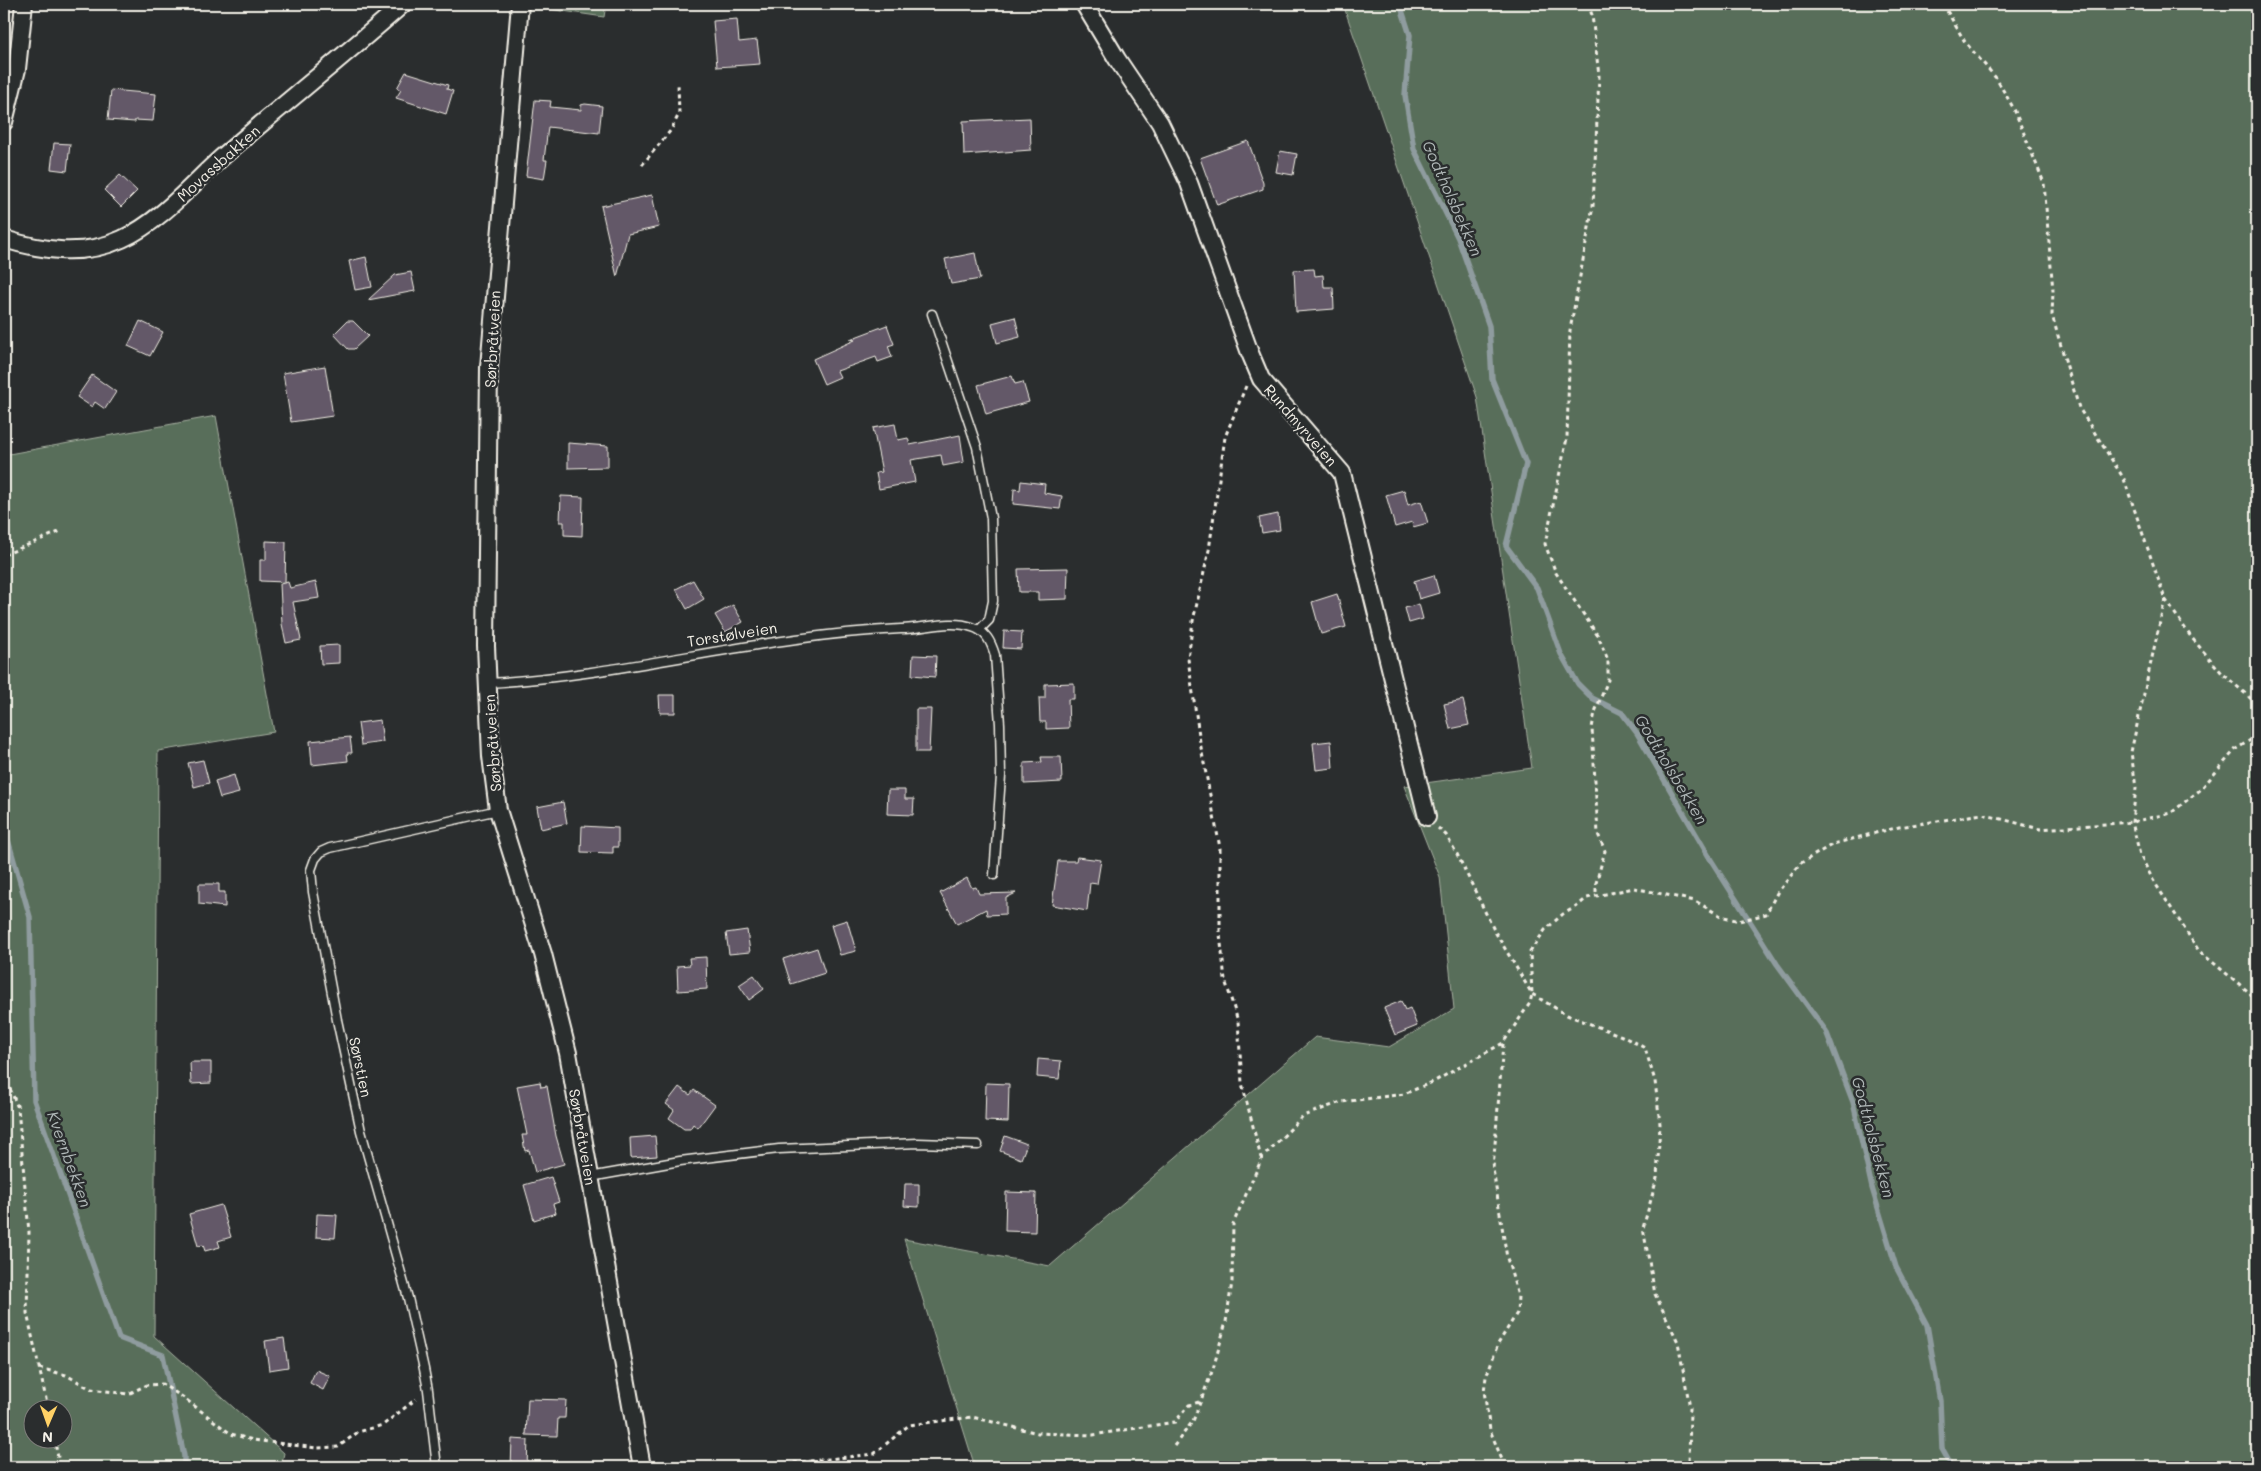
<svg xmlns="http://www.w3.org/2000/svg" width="2261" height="1471" viewBox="0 0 2261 1471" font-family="Mali,sans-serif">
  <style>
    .green { fill: #596e5a; stroke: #a6b0a1; fill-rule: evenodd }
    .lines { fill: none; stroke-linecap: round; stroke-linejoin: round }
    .stream { stroke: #8f9c9f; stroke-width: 5.5 }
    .building { fill: #645867; stroke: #f4f1e8 }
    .service-casing { stroke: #f4f1e8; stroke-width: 11 }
    .minor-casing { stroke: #f4f1e8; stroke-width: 20 }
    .path { stroke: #f4f1e8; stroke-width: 3; stroke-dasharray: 4 4; stroke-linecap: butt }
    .service { stroke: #2a2d2e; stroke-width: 8 }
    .minor { stroke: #2a2d2e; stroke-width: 16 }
    .labels { text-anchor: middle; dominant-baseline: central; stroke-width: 5; stroke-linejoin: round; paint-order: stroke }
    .street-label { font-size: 15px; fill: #f4f1e8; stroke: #2a2d2e }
    .water-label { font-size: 16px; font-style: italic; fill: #b0b8b8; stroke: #2a2d2e }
  </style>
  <rect width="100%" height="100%" fill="#2a2d2e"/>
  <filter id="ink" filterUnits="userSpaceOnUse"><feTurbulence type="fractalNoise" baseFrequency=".02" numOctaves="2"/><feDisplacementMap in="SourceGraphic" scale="10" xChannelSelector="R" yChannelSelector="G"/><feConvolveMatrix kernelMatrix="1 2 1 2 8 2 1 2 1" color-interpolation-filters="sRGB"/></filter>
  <g filter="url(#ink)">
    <!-- green -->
    <path class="green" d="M550,4H606L604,17L549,9Z
      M1343,4H2257V1467H975L904,1239L1050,1266L1315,1037L1389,1047L1454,1009L1440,877L1404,786L1532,768L1477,397Z
      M216,416L274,732L158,751L154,1336L284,1453L281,1467H4V445L9,454ZM32,1408H62V1438H32Z"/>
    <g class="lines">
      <!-- stream -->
      <path class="stream" d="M1400,4L1410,35L1405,95L1414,149L1458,238L1489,326L1492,379L1526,464L1506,546L1537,588L1561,654L1578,684L1592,698L1622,713L1637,733L1711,860L1777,964L1826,1031L1853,1102L1872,1188L1896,1267L1927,1325L1940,1401L1942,1449L1952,1467
        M4,826L30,917L34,1100L119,1338L163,1355L184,1456V1467"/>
    </g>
    <!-- building -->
    <path class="building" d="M737,19L739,42L757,40L760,64L717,67L713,21Z
      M406,72L448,85L447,89L453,91L446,114L396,98L401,90L397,88Z
      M111,90L156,94L153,121L135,120V122L108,120Z
      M535,100L551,101L550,107L581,110V105L585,104L602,106L599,133L548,127L544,160H547L544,179L526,176Z
      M1030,118L1031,150L964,155L963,121Z
      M1248,141L1263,183V189L1217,205L1200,158Z
      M54,143L70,144L67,171L51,169Z
      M1280,151L1297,154L1293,175L1276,172Z
      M120,175L137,191L121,207L104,190Z
      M652,195L659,227L628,234L617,277L601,206Z
      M975,253L980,279L951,284L945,259Z
      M366,257L372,287L355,290L349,261Z
      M1314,269L1315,276L1323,275L1324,287H1333L1334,309L1296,312L1294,270Z
      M411,272L415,291L368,300L395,275Z
      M1015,317L1020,337L997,343L992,323Z
      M140,321L163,332L150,356L128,346Z
      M347,321H353L368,336L354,349H348L334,334Z
      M887,325L894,344L888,346L892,357L878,362L876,357L837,371L840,377L824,384L813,359L855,340L850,339Z
      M325,366L333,416L291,422L283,373Z
      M92,375L116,392L105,409L95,402L92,407L77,397Z
      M1012,376L1015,384L1023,382L1029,402L986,414L978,385Z
      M895,424L898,440L908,438L910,445L960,435L964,462L943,466L941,455L911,460L915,482L879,489L876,473L882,472L873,428Z
      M568,443L608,446V467L568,468Z
      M1021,481L1045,484L1044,493L1062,496L1060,509L1013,504L1014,489L1020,490Z
      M1404,490L1408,505L1421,501L1428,523L1413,527L1412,522L1395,527L1386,495Z
      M561,496L583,497L582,536L564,535V522H560Z
      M1278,514L1280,530L1262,533L1259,518Z
      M266,541L286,542L285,582L260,581V560H266Z
      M1068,568L1067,599L1038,600V592H1019L1018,569Z
      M1434,575L1439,593L1419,599L1414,581Z
      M693,580L704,599L687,609L676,589Z
      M288,582L290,588L316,582L319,598L293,602L301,640L286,643L282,624L280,584Z
      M1337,594L1346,627L1321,634L1312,602Z
      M1419,604L1423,619L1409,623L1405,608Z
      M733,605L743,622L725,632L715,615Z
      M1004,631L1022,632L1021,649L1003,648Z
      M339,645V663L321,664L320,646Z
      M913,655L936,656L935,677L912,675Z
      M1074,683V699H1068L1069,728L1046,729V722H1040L1039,698H1045V684Z
      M659,695H675V713H660Z
      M1463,700L1469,725L1450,729L1444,704Z
      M916,709H931L929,752H916Z
      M380,720L383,742L361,745L358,723Z
      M350,737L352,753H347L348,761L312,765L310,741Z
      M1331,741L1333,768L1316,770L1313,743Z
      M1041,757H1061L1062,782L1024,784V763L1042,762Z
      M203,760L209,783L194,787L188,763Z
      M234,775L239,793L220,798L215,781Z
      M888,790H905V799H914L913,815L887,814Z
      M563,802L567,823L541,829L537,807Z
      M582,826L618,828V847H613V853L581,852Z
      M1077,857L1101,860L1097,884L1090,883L1087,911L1052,905L1058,861H1076Z
      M967,878L972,888L976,887L979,894L1016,893L1006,898V914L987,915L986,909L957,924L940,893Z
      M199,884H219V892H225V907L199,904Z
      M847,920L856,951L840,955L831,925Z
      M747,930L750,952L729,954L726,933Z
      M817,948L825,973L791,984L783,959Z
      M706,957L707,989L678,991L677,966L690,965L689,958Z
      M754,975L764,989L749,1000L739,985Z
      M1401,1001L1405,1010L1410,1008L1417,1026L1395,1035L1384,1008Z
      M1038,1059L1061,1061L1059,1079L1037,1077Z
      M190,1062H211V1083L191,1084Z
      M540,1082L541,1087L547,1086L556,1136L564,1164L535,1172L529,1150L525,1151L522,1135H527L517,1086Z
      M986,1083L1009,1084L1008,1122L985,1121Z
      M679,1087L690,1095L694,1090L715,1105L698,1128L693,1124L690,1129H684L669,1118L674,1110L666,1104Z
      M655,1136L657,1156L631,1158L630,1138Z
      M1005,1136L1027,1144L1021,1159L1000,1151Z
      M551,1177L559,1202L553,1204L556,1213L534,1220L524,1185Z
      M905,1184H919V1207L904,1206Z
      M1006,1192L1036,1193L1035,1232L1005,1231Z
      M221,1205L231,1237L218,1241L220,1247L205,1251L203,1245L198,1246L189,1214Z
      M317,1214L337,1215L335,1238L316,1237Z
      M284,1338L288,1367L269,1370L265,1341Z
      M316,1370L330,1376L323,1390L310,1383Z
      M528,1399L566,1400L565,1418H558L557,1436L526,1435Z
      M512,1439L528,1440L527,1467H511Z"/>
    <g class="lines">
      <defs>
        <path id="service" d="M932,314L977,447L991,518L993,601L989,620L980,629
          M488,683C627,675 762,635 901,629C924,629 950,619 972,627C986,631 991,642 995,655L1000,724L1001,776L994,875
          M590,1177L680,1161L779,1149L918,1143L978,1145
          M437,1467L428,1390L424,1369L408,1298L361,1131L337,1020L313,892L311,870L315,859L321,852L330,848L498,810"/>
        <path id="minor" d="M520,4L489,367L486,646L491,756L498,810L543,954L568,1053L642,1467
          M1084,4L1117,59L1160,123L1189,183L1250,353L1261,379L1342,473L1427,817
          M4,122L17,69L24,4
          M4,239C43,251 83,257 122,239C160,222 190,186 221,158C281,106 343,57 403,4"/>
      </defs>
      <!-- service casing -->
      <use href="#service" class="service-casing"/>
      <!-- minor casing -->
      <use href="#minor" class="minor-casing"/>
      <!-- path -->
      <path class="path" d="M1588,4L1592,15L1599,76L1593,206L1570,330L1567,438L1545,544L1556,573L1598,636L1608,660V680L1595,712L1592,728L1598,834L1605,851L1596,883V896
        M1943,4L1965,42L1996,78L2014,109L2044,183L2053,291L2052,315L2079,408L2124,479L2165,599L2191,637L2222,673L2257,704
        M642,165L671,130L679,114L678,83
        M1246,386L1225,437L1209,550L1193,621L1188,659L1200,742L1220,848V934L1225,980L1238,1021L1242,1083L1261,1158
        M4,555L61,531
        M2165,599L2131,752L2136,788L2132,822L2140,855L2153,880L2199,951L2250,993L2257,1004
        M1438,828L1446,835L1457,854L1494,930L1532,994L1567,1015L1622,1036L1645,1048L1655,1081L1660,1124L1657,1178L1643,1228L1655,1294L1678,1342L1690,1408L1689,1467
        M1503,1044L1493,1169L1507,1258L1518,1296L1517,1313L1498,1344L1486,1377L1484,1391L1490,1430L1505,1467
        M4,1074L18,1108L29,1232L27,1313L48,1408
        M39,1368L66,1375L91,1389L128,1394L147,1385L162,1384L184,1398L231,1434L253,1440L316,1448L338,1447L358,1432L383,1425L416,1399
        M54,1438L60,1467
        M1174,1446L1193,1421L1213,1369L1226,1322L1232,1282L1233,1224L1262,1158L1303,1116L1341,1102L1404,1094L1435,1081L1503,1043L1530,1003L1532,994L1530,952L1545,930L1563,914L1576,907L1587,898L1634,888L1695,901L1721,916L1739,921L1766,914L1777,893L1801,863L1833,844L1899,827L1982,814L2040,829L2132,822L2171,813L2200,790L2236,749L2257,736
        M658,1463L765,1466L874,1454L909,1425L972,1417L1038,1433L1093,1435L1175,1422L1189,1405L1199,1402"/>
      <!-- service -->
      <use href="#service" class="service"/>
      <!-- minor -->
      <use href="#minor" class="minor"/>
    </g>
  </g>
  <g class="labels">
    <!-- street labels -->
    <g class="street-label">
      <text transform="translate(218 163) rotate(-42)">Movassbakken</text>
      <text transform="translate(492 339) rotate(-87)">Sørbråtveien</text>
      <text transform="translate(1301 425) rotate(49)">Rundmyrveien</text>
      <text transform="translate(732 634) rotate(-9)">Torstølveien</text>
      <text transform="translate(492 743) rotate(-94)">Sørbråtveien</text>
      <text transform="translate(361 1067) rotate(78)">Sørstien</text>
      <text transform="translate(583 1137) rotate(80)">Sørbråtveien</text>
    </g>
    <!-- water labels -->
    <g class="water-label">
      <text transform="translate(1453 198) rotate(66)">Godtholsbekken</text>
      <text transform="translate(1672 769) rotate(59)">Godtholsbekken</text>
      <text transform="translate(1874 1137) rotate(75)">Godtholsbekken</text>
      <text transform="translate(70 1159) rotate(70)">Kvernbekken</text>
    </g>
  </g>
  <!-- margin -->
  <rect width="2261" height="1471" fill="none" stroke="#2a2d2e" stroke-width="20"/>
  <rect x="10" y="10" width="2241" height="1451" fill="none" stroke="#f4f1e8" stroke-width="2" filter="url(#ink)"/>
  <!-- north arrow -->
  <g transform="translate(48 1424) rotate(182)"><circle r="24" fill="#2a2d2e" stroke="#7b7b78"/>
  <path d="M0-4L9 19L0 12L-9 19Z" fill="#ffd166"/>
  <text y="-8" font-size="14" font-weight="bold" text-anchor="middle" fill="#f4f1e8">N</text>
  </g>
</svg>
